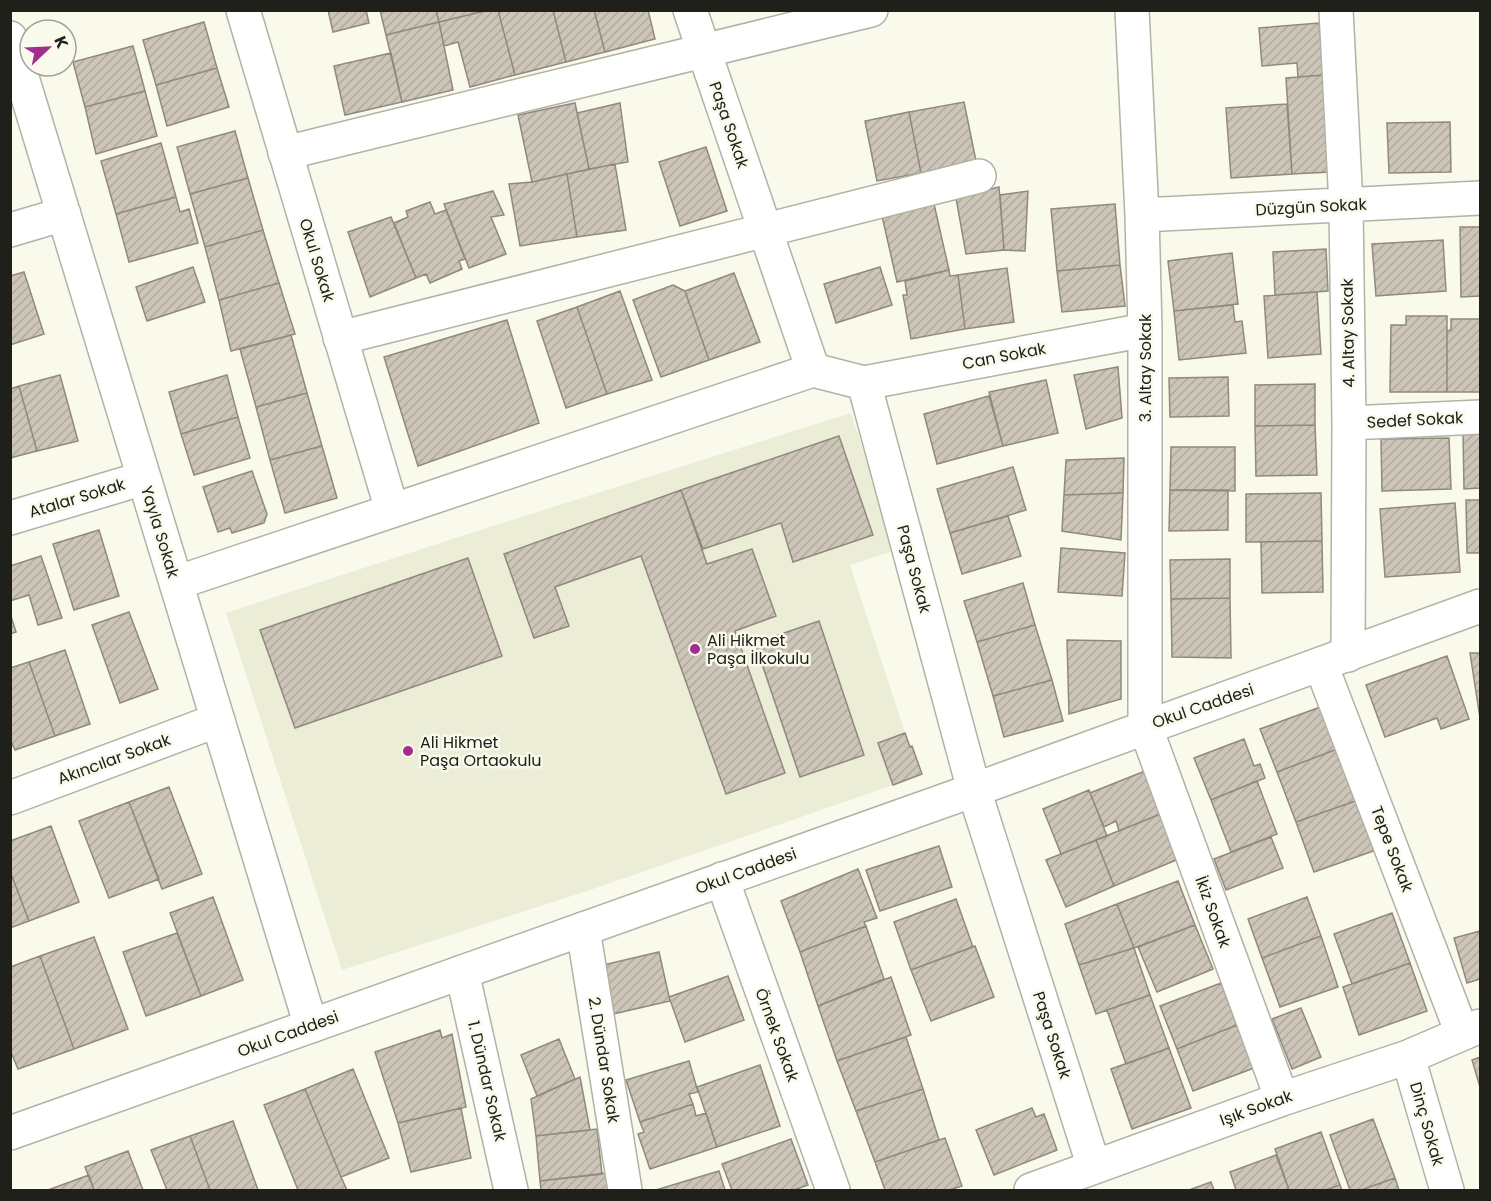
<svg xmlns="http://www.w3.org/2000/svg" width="1491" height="1201" viewBox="0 0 1491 1201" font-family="Poppins,sans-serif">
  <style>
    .built { fill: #ebedd7 }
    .building { fill: url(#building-hatch); stroke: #90897d; stroke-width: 1.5 }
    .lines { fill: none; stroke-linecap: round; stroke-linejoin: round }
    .minor-casing { stroke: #b1b3a4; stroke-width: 36 }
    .major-casing { stroke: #b1b3a4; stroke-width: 36 }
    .minor { stroke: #fff; stroke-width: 33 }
    .major { stroke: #fff; stroke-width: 33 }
    .poi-dot { fill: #a02f8c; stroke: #f9faeb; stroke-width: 2 }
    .labels { text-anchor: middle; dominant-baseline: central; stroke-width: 5; stroke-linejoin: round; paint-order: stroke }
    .street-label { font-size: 16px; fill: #20201b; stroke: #f9faeb }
    .poi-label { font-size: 16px; fill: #20201b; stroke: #f9faeb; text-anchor: start }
  </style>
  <defs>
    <pattern id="building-hatch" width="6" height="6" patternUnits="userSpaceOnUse" patternTransform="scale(1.5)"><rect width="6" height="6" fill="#ccc5b8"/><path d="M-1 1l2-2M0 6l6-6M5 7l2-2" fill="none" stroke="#afa99e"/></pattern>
  </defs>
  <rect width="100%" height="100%" fill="#f9faeb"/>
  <!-- built -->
  <path class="built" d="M851,413L896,550L850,565L905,733L893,785L590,890L342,970L226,613L474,532Z"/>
  <!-- building -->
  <path class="building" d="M328,10H366L369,23L333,32Z
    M380,10H436L439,22L386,35Z
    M436,10H489L439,22Z
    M489,10H498L515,75L470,87L458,42L444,46L439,22Z
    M498,10H553L566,62L515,75Z
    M553,10H594L605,52L566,62Z
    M594,10H648L655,39L605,52Z
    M204,22L217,68L156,85L143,40Z
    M439,22L453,90L402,102L386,35Z
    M1319,23L1324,75L1298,77L1297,63L1262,66L1259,28Z
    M133,46L145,91L85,107L73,62Z
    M391,53L402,102L345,115L334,66Z
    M217,68L229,107L167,126L156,85Z
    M1324,75L1330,172L1292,174L1286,78Z
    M145,91L157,136L96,154L85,107Z
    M964,102L976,161L921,173L909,112Z
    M575,103L589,169L532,182L518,115Z
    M620,103L628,162L589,169L577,113Z
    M1287,104L1292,174L1231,178L1226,108Z
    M909,112L921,173L877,181L865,121Z
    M1450,122L1451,172L1389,173L1387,123Z
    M235,131L248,178L190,194L177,147Z
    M161,143L176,197L116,214L101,161Z
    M706,147L727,211L680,226L659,162Z
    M615,164L626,230L577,237L567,174Z
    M567,174L577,237L520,246L509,184L532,182Z
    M248,178L263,230L205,247L190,194Z
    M999,187L1004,250L966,254L956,198Z
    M493,191L504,215L491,217L506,254L469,268L444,204Z
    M1028,191L1025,251L1004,250L1000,195Z
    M176,197L180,212L189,209L198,243L129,262L116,214Z
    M430,202L435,214L446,210L465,259L459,261L462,269L430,283L426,274L416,278L394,223L408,217L406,211Z
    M934,204L949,270L897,282L882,216Z
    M1115,204L1120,265L1057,271L1051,209Z
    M391,217L416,278L370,297L348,232Z
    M1460,227H1480V296L1461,297Z
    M263,230L279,283L219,300L205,247Z
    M1443,240L1446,291L1376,296L1372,244Z
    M1326,249L1328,291L1275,295L1273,252Z
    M1232,253L1238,304L1174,311L1168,261Z
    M1120,265L1125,306L1062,312L1057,271Z
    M193,267L205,302L147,321L136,287Z
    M880,267L892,305L836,323L824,284Z
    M1007,268L1014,322L965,329L958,275Z
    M949,270L950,276L958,275L965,329L911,339L903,295H907L905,281Z
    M24,272L44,334L10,345V276Z
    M734,273L760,342L709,360L685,291Z
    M279,283L295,334L231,351L219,300Z
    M673,285L685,291L709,360L661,377L633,300Z
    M620,291L652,380L607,394L577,307Z
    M1317,292L1321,354L1268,358L1264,296Z
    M1233,305L1235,322L1242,321L1246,353L1179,360L1174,311Z
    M577,307L607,394L566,408L537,321Z
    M1406,316H1447V392H1390L1391,325H1406Z
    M1451,319H1480V392H1447V331L1451,330Z
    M507,320L539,423L418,466L384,357Z
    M291,335L307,393L256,407L240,349Z
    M1118,367L1122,418L1086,429L1074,375Z
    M60,375L78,441L37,451L19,386Z
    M227,375L238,417L181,434L169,392Z
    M1228,377L1229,416L1170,417L1169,378Z
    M1046,380L1058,433L1003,446L989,392Z
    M1315,384V425L1255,426V385Z
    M19,386L37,451L10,458V389Z
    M307,393L322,446L270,460L256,407Z
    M989,396L1003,446L937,464L924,414Z
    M238,417L250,458L194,475L181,434Z
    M1315,425L1317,475L1256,476L1255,426Z
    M1480,431V488L1464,489L1463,432Z
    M839,436L873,535L793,562L781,523L703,549L681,490Z
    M1449,438L1451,489L1382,491L1381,439Z
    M322,446L337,498L285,513L270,460Z
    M1171,447H1235V491L1170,490Z
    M1124,458L1123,493L1064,495L1066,460Z
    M1013,467L1026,510L950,533L937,489Z
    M252,471L267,514L264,523L232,533L230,528L218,532L203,487Z
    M681,490L707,564L752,549L776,616L735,631L785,773L726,794L641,556L555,587L569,626L534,638L504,554Z
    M1170,490H1228V530L1169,531Z
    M1123,493L1121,540L1062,531L1064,495Z
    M1321,493L1322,541L1246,542V494Z
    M1466,500H1480V553H1467Z
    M1455,503L1460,572L1385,577L1380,509Z
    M1008,516L1021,556L962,574L950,533Z
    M99,530L119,596L74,610L53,544Z
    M1322,541L1323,592L1262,593L1261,542Z
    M1061,548L1125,553L1122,596L1058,592Z
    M41,556L62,618L38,625L29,595L10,601V566Z
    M468,558L502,656L295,728L260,630Z
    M1230,559V598L1171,599L1170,560Z
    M1023,583L1035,625L977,642L964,601Z
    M1230,598L1231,658L1172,657L1171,599Z
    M129,612L158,689L120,703L92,625Z
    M10,613L16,632L10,634Z
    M819,621L864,755L800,777L755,643Z
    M1035,625L1052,680L993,696L977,642Z
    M1067,640L1121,641V699L1069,714Z
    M65,650L90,724L55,736L29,662Z
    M1470,653H1480V718Z
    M1447,656L1469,719L1441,729L1437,718L1385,737L1366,685Z
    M29,662L55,736L15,750L10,739V668Z
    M1052,680L1063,721L1004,737L993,696Z
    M1323,706L1340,748L1277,772L1260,729Z
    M905,733L910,747L912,746L922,774L893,785L878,743Z
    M1244,739L1254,766L1260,764L1265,778L1211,800L1194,758Z
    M1340,748L1358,800L1296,822L1277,772Z
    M1145,771L1163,813L1119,831L1116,821L1104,827L1090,793Z
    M1257,781L1277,834L1231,852L1211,800Z
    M169,787L202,874L162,889L129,802Z
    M1089,790L1107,836L1061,854L1043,809Z
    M1358,800L1376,850L1314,872L1296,822Z
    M129,802L159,879L109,898L79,821Z
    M1163,813L1181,858L1114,886L1096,840Z
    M51,826L79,902L29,921L10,871V841Z
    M1271,837L1283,868L1226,890L1214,859Z
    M1096,840L1114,886L1066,907L1046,860Z
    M939,846L952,887L880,911L866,870Z
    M858,869L877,918L864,922L866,926L800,952L781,901Z
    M10,871L29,921L10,928Z
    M1178,881L1195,925L1134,948L1117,904Z
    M213,897L243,980L201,996L170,913Z
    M1307,897L1321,936L1262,958L1248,919Z
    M956,899L973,947L911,970L894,922Z
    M1117,904L1134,948L1079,965L1065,924Z
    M1392,913L1410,963L1352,984L1334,934Z
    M1195,925L1213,969L1157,992L1138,947Z
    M866,926L884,979L818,1006L800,952Z
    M1480,931V979L1467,983L1454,938Z
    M177,933L201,996L146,1016L123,952Z
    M1321,936L1338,987L1280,1007L1262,958Z
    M94,937L128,1029L74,1049L40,956Z
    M975,946L994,997L931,1021L911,970Z
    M1134,948L1150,995L1096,1014L1079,965Z
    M659,952L670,1001L613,1014L603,965Z
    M40,956L74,1049L18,1069L10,1050V967Z
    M1410,963L1427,1011L1359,1035L1343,987Z
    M728,976L744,1020L685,1042L669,997Z
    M891,977L911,1035L837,1061L818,1006Z
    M1221,983L1237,1025L1177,1049L1160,1006Z
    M1150,995L1169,1048L1126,1064L1107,1010Z
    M1301,1008L1321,1057L1292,1069L1272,1019Z
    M1237,1025L1254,1068L1193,1091L1177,1049Z
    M440,1030L442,1038L452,1034L466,1107L398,1123L375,1052Z
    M906,1037L923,1089L856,1111L837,1061Z
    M559,1039L575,1079L537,1096L521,1055Z
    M1169,1048L1191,1108L1132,1129L1111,1069Z
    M1480,1057V1087L1472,1060Z
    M689,1061L698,1092L689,1094L693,1104L640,1122L626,1080Z
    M760,1065L780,1126L717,1147L697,1087Z
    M353,1069L389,1158L341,1177L305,1089Z
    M580,1077L590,1130L536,1136L531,1099Z
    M305,1089L341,1177L347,1190H298L264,1105Z
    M923,1089L939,1140L875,1162L856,1111Z
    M693,1104L696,1116L706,1113L717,1147L650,1169L638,1134L644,1132L640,1122Z
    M461,1108L471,1158L411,1172L398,1123Z
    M1032,1108L1036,1117L1044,1114L1057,1150L994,1175L976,1130Z
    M1373,1119L1395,1178L1361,1190H1350L1330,1135Z
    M233,1121L258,1190H210L190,1136Z
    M597,1129L602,1174L540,1181L536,1136Z
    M1321,1132L1340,1185L1325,1190H1289L1275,1149Z
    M190,1136L210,1190H167L151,1150Z
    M945,1138L962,1186L949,1190H885L875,1162Z
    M791,1139L808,1185L794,1190H732L722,1164Z
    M128,1151L143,1190H94L85,1167Z
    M1276,1155L1289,1190H1236L1230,1172Z
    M719,1171L725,1190H656Z
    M606,1173L608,1190H541L540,1181Z
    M89,1175L94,1190H48Z
    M1395,1178L1399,1190H1361Z
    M1211,1182L1214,1190H1189Z
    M1340,1185L1342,1190H1325Z"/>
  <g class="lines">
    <defs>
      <path id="minor" d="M243,10L392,510
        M690,10L813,370L864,383L974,790L1094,1167
        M1132,10L1142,215L1145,330V726L1282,1099
        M1336,10L1346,205L1349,423L1348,655
        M10,38L311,1026
        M285,153L871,10
        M1142,215L1480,198
        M10,230L64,214
        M340,338L979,176
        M864,383L1145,330
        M1349,423L1480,417
        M10,518L144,478
        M176,583L813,370
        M1321,665L1462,1033
        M10,798L218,720
        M722,879L833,1190
        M583,929L625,1190
        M462,972L511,1190
        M1408,1057L1447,1190
        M1031,1190L1282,1099L1408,1057L1480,1026"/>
      <path id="major" d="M10,1133L974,790L1480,606"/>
    </defs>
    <!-- minor casing -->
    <use href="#minor" class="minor-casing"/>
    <!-- major casing -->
    <use href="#major" class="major-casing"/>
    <!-- minor -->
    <use href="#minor" class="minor"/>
    <!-- major -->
    <use href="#major" class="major"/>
  </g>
  <!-- markers -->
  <g class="poi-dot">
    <circle cx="695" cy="649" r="6"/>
    <circle cx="408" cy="751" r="6"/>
  </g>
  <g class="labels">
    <!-- street labels -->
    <g class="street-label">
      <text transform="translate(729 125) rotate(71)">Paşa Sokak</text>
      <text transform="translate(1311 207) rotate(-3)">Düzgün Sokak</text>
      <text transform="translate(317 260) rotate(73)">Okul Sokak</text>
      <text transform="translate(1348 333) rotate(-91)">4. Altay Sokak</text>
      <text transform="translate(1004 356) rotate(-11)">Can Sokak</text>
      <text transform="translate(1145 368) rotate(-90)">3. Altay Sokak</text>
      <text transform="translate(1415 420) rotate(-3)">Sedef Sokak</text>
      <text transform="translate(77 498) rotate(-17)">Atalar Sokak</text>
      <text transform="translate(160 532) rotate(73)">Yayla Sokak</text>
      <text transform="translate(914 569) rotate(75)">Paşa Sokak</text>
      <text transform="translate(1203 706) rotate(-19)">Okul Caddesi</text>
      <text transform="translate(114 759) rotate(-20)">Akıncılar Sokak</text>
      <text transform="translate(1392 849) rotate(69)">Tepe Sokak</text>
      <text transform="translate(746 871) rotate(-20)">Okul Caddesi</text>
      <text transform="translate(1213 912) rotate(70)">İkiz Sokak</text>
      <text transform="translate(288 1034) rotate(-20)">Okul Caddesi</text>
      <text transform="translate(777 1035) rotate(70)">Örnek Sokak</text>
      <text transform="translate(1052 1035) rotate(72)">Paşa Sokak</text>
      <text transform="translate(604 1060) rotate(81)">2. Dündar Sokak</text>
      <text transform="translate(487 1081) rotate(77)">1. Dündar Sokak</text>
      <text transform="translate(1256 1108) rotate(-20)">Işık Sokak</text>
      <text transform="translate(1427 1124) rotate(74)">Dinç Sokak</text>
    </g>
    <!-- poi labels -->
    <g class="poi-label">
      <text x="707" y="640">Ali Hikmet<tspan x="707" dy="18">Paşa İlkokulu</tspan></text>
      <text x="420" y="742">Ali Hikmet<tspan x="420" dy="18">Paşa Ortaokulu</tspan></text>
    </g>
  </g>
  <!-- border -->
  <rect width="1491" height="1201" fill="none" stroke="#20201b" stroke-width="24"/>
  <!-- north arrow -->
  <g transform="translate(48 48) rotate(67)"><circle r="28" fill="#f9faeb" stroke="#a2a398" stroke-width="1.5"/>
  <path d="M0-4.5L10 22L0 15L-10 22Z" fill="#a02f8c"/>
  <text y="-9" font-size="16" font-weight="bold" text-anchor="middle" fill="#20201b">K</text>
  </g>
</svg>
